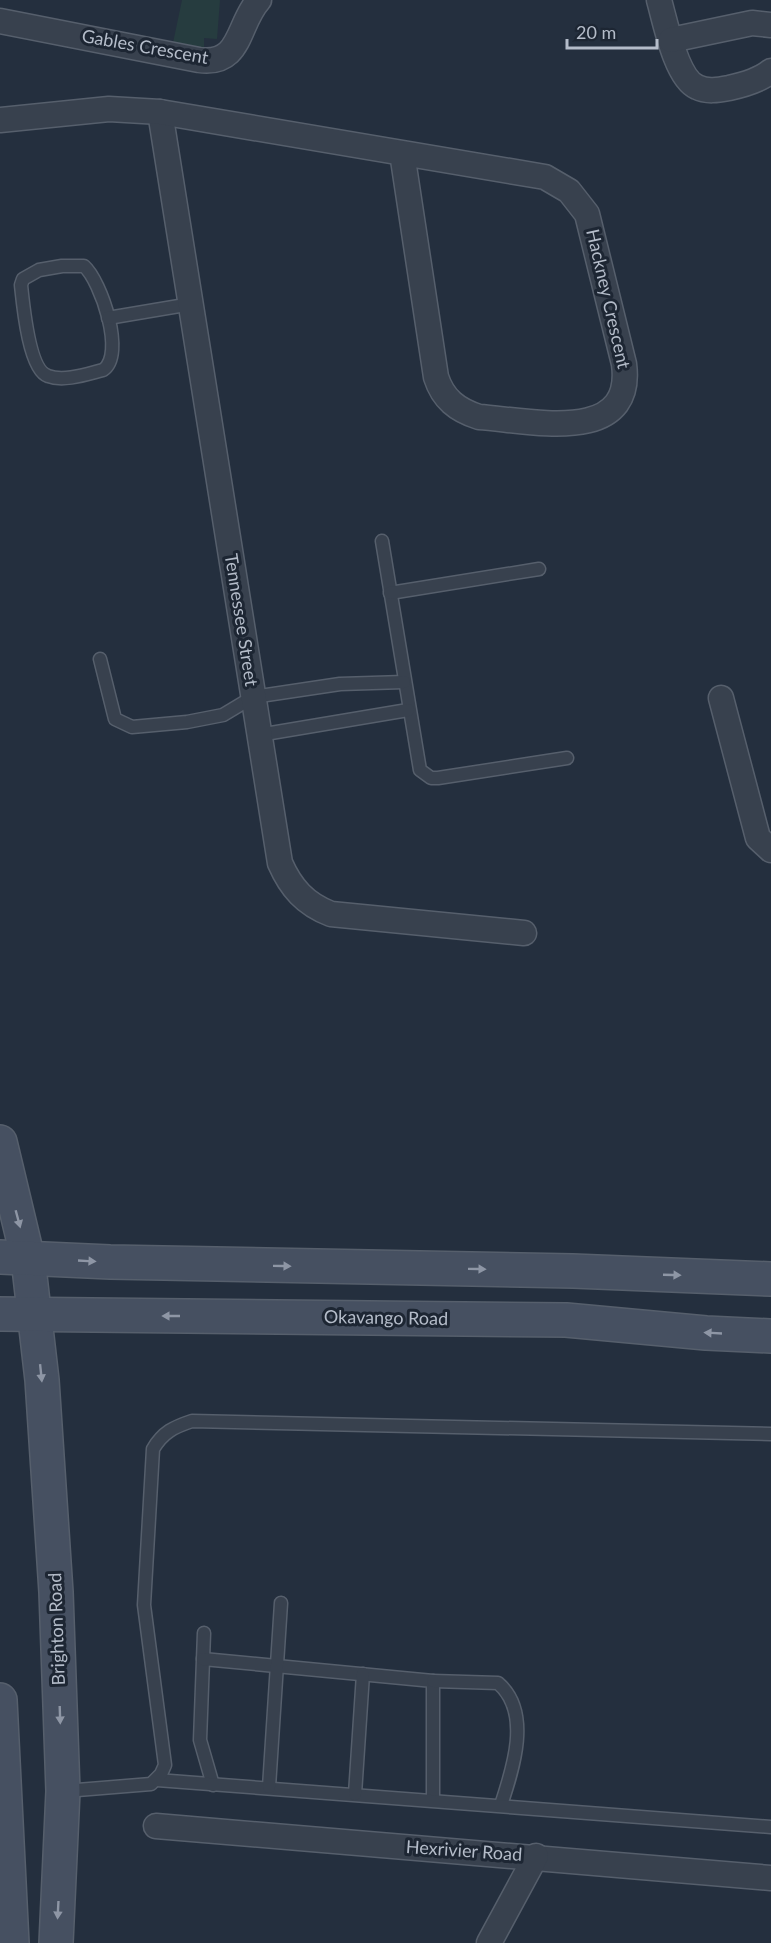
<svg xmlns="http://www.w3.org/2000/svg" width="771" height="1943" font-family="Lato,sans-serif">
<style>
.green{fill:#263c3f}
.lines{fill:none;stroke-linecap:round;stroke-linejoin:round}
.lane-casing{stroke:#565f6c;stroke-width:15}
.street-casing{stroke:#565f6c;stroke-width:27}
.secondary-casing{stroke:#565f6c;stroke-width:36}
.lane{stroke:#38414e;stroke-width:12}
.street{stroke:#38414e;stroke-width:24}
.secondary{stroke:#465061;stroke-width:33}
.oneway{fill:#8e96a5}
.labels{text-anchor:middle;stroke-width:6;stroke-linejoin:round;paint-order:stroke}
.street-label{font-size:18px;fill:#b4bcc9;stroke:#1d2633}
</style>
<rect width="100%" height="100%" fill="#242f3e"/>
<path class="green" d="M182 0H220L217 39 204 38V49L173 43Z"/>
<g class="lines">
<defs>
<g id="lane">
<path d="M62 266H84C101 281 126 355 103 370 87 374 64 382 48 376 29 370 23 304 21 285L23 279 39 270Z"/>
<path d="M108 318 191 304"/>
<path d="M382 541 420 770 431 778H438L567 758"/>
<path d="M390 593 539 569"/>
<path d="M100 659 115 719 132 727 187 722 223 715 253 697 340 684 404 682"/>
<path d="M259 735 408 710"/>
<path d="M204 1633 200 1740 213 1785"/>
<path d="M203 1659 433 1681V1800"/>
<path d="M433 1681 498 1683C532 1712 513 1769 501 1805"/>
<path d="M157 1780 771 1827"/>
<path d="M269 1787 281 1603"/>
<path d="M65 1791 151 1784 161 1774 165 1765 144 1605 153 1449C163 1432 174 1427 192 1421L771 1434"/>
<path d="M355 1794 363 1674"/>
</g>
<g id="street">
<path d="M659 0C665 21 676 78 697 87 707 92 718 90 729 88 743 85 760 80 771 71"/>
<path d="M0 21 199 60C242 66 237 24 259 0"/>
<path d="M671 40 752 23 771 25"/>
<path d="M160 112 280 863C291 888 305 904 331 914L524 933"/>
<path d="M0 120 109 109 160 112 545 177 569 191 587 214 624 364C635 447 528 420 479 417 457 410 443 399 436 377L402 153"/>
<path d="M721 698 758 838 771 850"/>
<path d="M156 1826 771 1878"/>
<path d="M489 1943 536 1856"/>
</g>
<g id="secondary">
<path d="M0 1142 28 1259 42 1380 56 1592 63 1791 56 1943"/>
<path d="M0 1257 110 1262 573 1271 771 1279"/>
<path d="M0 1314 566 1320 706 1333 771 1336"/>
<path d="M0 1700 12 1943"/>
</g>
</defs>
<use href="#lane" class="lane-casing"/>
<use href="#street" class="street-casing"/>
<use href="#secondary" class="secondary-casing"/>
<use href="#lane" class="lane"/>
<use href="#street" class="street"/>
<use href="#secondary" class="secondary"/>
</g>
<defs><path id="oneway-solid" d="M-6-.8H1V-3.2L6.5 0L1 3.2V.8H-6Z" transform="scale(1.5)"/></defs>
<g class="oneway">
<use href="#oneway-solid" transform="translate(18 1219) rotate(75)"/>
<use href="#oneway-solid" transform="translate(87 1261) rotate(3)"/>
<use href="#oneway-solid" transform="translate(282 1266) rotate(1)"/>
<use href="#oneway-solid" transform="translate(477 1269) rotate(1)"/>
<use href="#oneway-solid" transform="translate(672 1275) rotate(2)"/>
<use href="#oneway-solid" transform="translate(171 1316) rotate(-180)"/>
<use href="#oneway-solid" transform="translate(713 1333) rotate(-177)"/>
<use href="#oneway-solid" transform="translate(41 1373) rotate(84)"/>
<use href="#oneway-solid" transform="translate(60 1715) rotate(88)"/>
<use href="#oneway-solid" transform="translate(58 1910) rotate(93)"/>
</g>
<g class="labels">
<g class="street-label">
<text transform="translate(145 47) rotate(10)" y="6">Gables Crescent</text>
<text transform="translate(608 299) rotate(77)" y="6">Hackney Crescent</text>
<text transform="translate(241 620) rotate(81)" y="6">Tennessee Street</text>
<text transform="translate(386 1318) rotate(1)" y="6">Okavango Road</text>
<text transform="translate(57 1629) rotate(-92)" y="6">Brighton Road</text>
<text transform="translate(464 1851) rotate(4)" y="6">Hexrivier Road</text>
</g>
</g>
<path d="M567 39v9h90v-9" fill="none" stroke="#b4bcc9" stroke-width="3"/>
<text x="576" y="39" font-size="18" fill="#b4bcc9" stroke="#1d2633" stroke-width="4.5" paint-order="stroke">20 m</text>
</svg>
